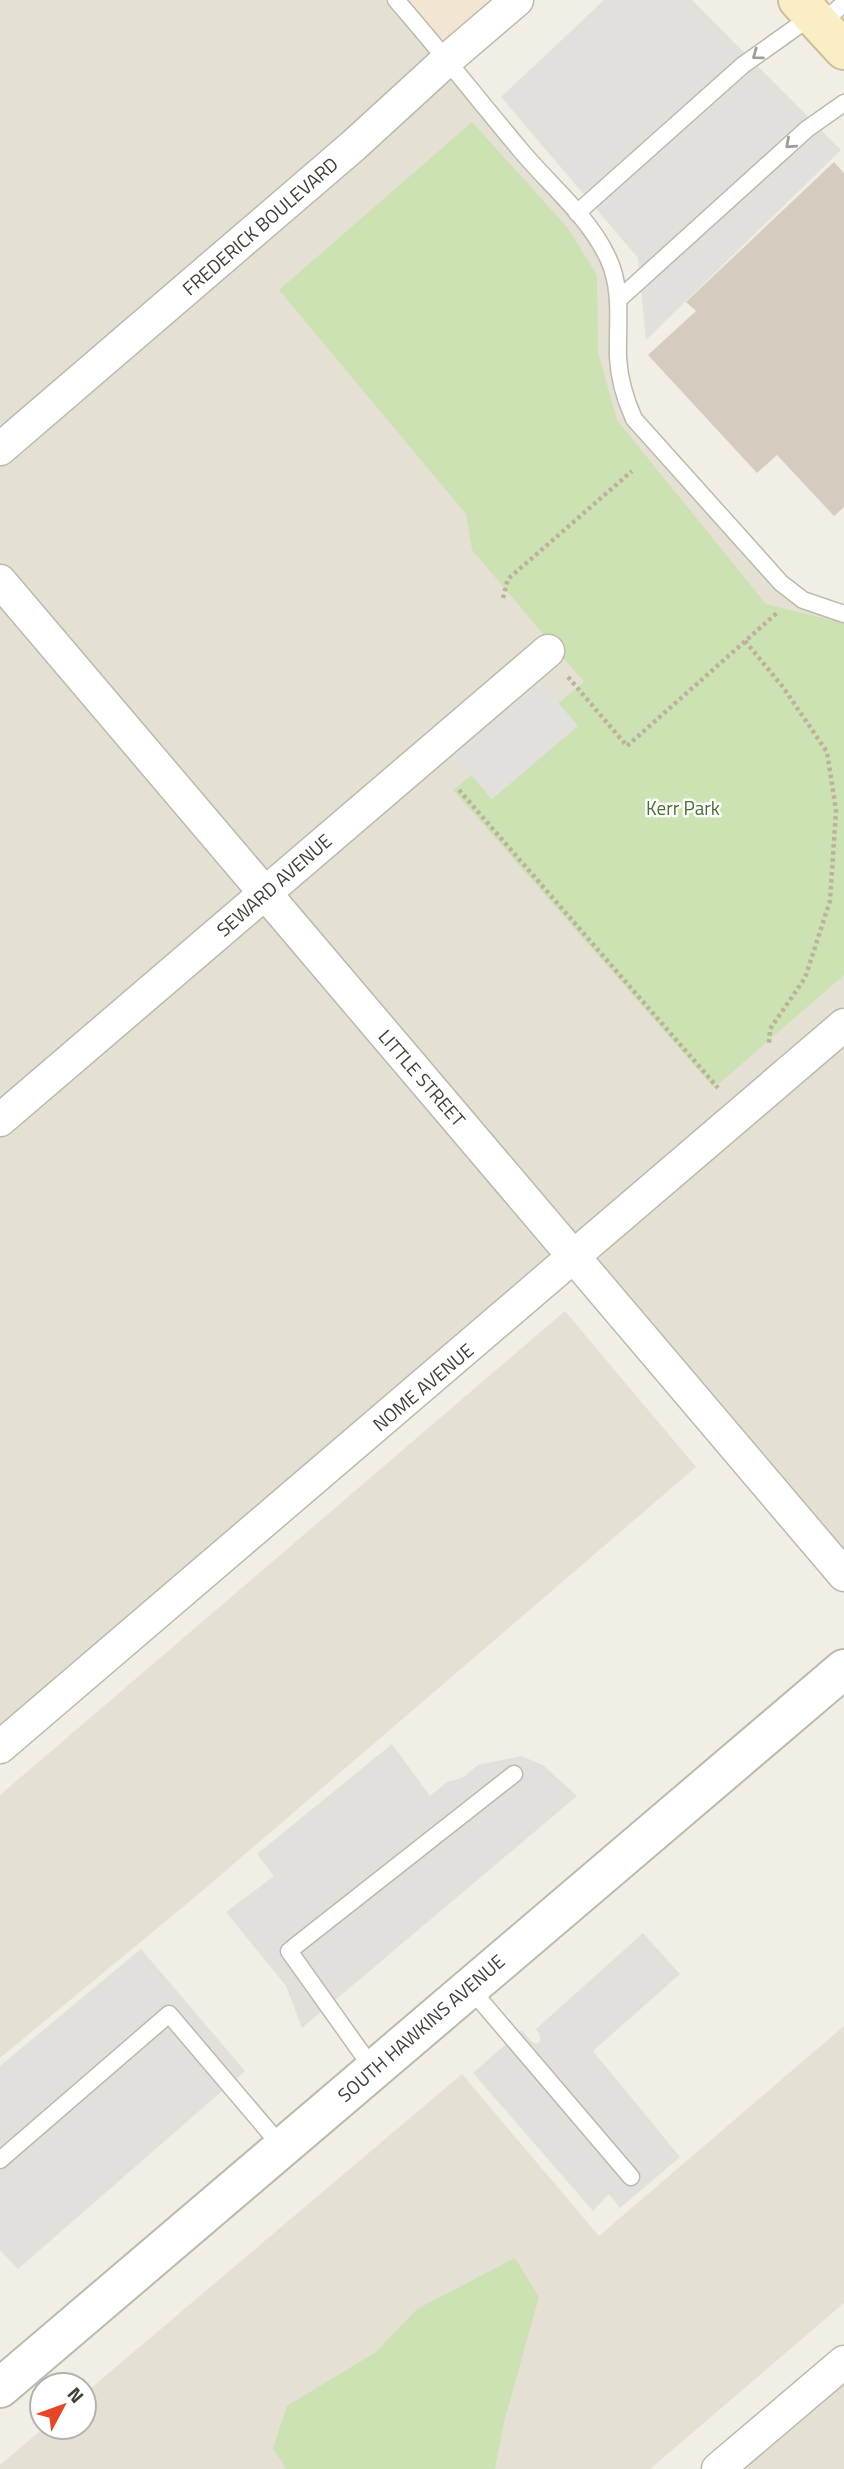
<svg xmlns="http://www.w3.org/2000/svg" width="844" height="2469" font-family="'Titillium Web',sans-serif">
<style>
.residential{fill:#e5e0d4}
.commercial{fill:#f2e5d2}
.green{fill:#cce2b2}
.parking{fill:#e2e0dd}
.building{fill:#d5ccbf}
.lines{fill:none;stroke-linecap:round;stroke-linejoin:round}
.service-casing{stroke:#bfb8ac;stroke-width:19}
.minor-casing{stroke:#bfb8ac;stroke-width:35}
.tertiary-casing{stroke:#bfb8ac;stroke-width:42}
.secondary-casing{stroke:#cdc098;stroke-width:42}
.path{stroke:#bcb19c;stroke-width:4.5;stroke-dasharray:3.5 3.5;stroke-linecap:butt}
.service{stroke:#fff;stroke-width:16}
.minor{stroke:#fff;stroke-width:32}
.tertiary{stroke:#fff;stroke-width:38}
.secondary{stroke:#faeec7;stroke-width:38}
.oneway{stroke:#a19e9a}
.labels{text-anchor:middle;stroke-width:5;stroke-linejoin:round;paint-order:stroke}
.street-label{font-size:19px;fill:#433e36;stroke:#fff}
.park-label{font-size:19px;fill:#47702e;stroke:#fff}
</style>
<rect width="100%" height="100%" fill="#f1eee6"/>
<g class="residential">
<path d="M0 0H394L608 259 634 419 781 583 844 614V1574L574 1257 0 1747Z"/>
<path d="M565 1311 696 1467 201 1892 0 2058V1795Z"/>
<path d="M844 2026V2303L650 2469H0V2465L45 2427H84V2394L462 2074 599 2236Z"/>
<path d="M844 2362V2469H718Z"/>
</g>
<path class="commercial" d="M394 0H517L448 59Z"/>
<g class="green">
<path d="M472 122 567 227 597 275 598 352 617 420 766 604 844 623V975L714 1088 453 790 584 682 472 550 466 514 279 290Z"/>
<path d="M515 2258 539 2297 504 2422 495 2469H286L273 2448 287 2406 376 2352 417 2309Z"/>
</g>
<g class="parking">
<path d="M604 0H692L841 150 646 340 638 258 501 97Z"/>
<path d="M525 664 578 726 492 799 439 738Z"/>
<path d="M392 1744 430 1796 447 1782 462 1778 478 1765 521 1756 543 1765 577 1796 302 2028 286 1986 226 1912 274 1876 257 1854Z"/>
<path d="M643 1933 680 1974 593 2051 680 2157 620 2208 609 2194 593 2211 473 2073 522 2030 531 2041 537 2044 540 2041V2035L536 2029Z"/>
<path d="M141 1949 245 2071 18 2269 0 2250V2066Z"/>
</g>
<path class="building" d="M834 162 844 173V507L834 516 777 455 757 473 648 355 696 311 686 302Z"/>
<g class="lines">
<defs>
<g id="service">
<path d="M396 0C438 48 477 98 518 147 547 183 588 215 608 258 623 290 617 323 618 357 619 379 625 399 634 419L781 583 803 600 844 614"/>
<path d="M820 25 844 3"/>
<path d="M577 213 743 65 812 16"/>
<path d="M618 300 807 129 844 103"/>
<path d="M469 1987 631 2177"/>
<path d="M373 2069 289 1951 514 1774"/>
<path d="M0 2160 169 2014 282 2147"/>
</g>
<g id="minor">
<path d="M0 449 353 146 448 59 517 0"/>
<path d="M0 581 844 1575"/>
<path d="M0 1120 548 651"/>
<path d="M0 1747 844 1025"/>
<path d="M718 2469 844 2362"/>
</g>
<path id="tertiary" d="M0 2388 844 1669"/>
<path id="secondary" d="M798 0 844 50"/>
</defs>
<use href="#service" class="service-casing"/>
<use href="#minor" class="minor-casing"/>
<use href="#tertiary" class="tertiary-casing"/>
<use href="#secondary" class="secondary-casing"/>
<g class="path">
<path d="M503 598 508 579 632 471"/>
<path d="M745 641 783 687 827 752 836 810 830 901 805 978 770 1029 769 1044"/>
<path d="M568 677 627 746 778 612"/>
<path d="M459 790 718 1088"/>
</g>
<use href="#service" class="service"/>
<use href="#minor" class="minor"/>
<use href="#tertiary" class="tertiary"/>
<use href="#secondary" class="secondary"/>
</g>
<defs><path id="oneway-chevron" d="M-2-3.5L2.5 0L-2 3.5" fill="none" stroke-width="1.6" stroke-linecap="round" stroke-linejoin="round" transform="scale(1.75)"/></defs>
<g class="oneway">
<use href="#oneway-chevron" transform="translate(757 55) rotate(144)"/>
<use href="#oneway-chevron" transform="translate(790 144) rotate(138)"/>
</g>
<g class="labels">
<g class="street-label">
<text transform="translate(260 226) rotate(-41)" y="7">FREDERICK BOULEVARD</text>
<text transform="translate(274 885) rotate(-41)" y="7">SEWARD AVENUE</text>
<text transform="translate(422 1078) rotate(49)" y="7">LITTLE STREET</text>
<text transform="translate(423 1387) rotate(-40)" y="7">NOME AVENUE</text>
<text transform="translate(421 2028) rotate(-41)" y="7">SOUTH HAWKINS AVENUE</text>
</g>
<g class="park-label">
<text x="683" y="815">Kerr Park</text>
</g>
</g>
<g transform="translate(63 2406) rotate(49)"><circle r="33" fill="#ffffff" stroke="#b4b2af" stroke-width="2"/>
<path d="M0-5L12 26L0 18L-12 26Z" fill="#e74526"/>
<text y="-10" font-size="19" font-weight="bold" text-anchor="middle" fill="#433e36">N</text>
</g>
</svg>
